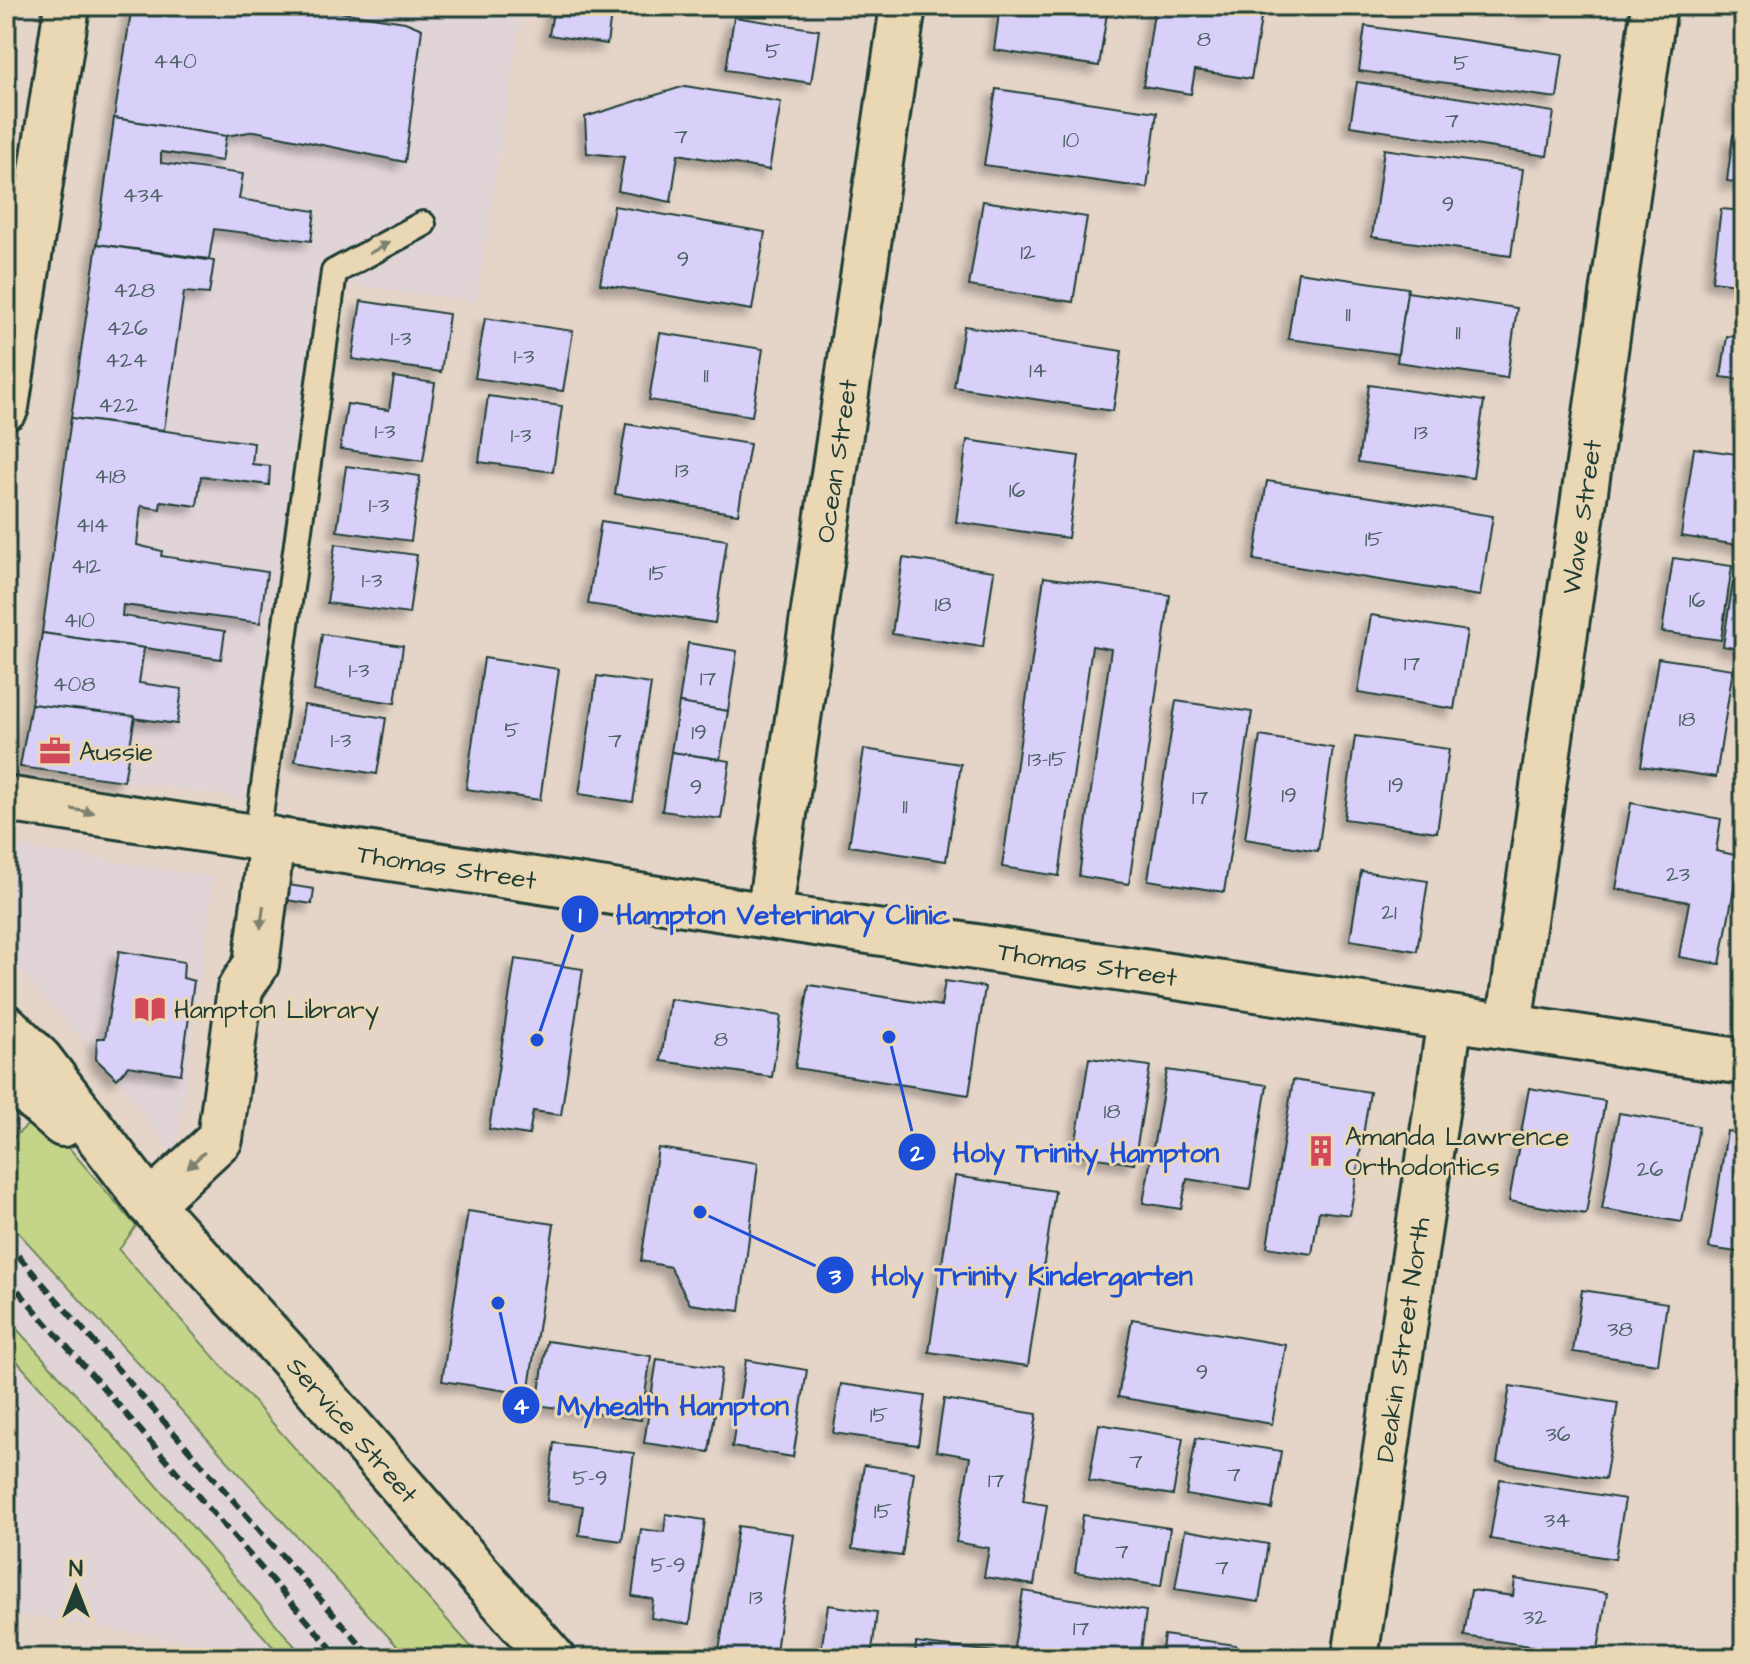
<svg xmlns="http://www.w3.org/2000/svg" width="1750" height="1664" font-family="'Architects Daughter',sans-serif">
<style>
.built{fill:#e1d4d7}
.green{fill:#c4d58a;stroke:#72895f;stroke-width:2}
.building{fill:#d8d0f9;stroke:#1f3d34;stroke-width:2;filter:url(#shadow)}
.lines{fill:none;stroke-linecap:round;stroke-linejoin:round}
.lane-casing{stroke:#1f3d34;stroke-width:30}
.street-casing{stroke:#1f3d34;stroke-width:50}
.secondary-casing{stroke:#1f3d34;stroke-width:50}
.lane{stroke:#ead7b4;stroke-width:24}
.street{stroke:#ead7b4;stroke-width:44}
.secondary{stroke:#ead7b4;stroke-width:44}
.rail{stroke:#1f3d34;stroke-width:6;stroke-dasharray:12 6;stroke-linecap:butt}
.oneway{fill:#7a826e}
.labels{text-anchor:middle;stroke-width:6;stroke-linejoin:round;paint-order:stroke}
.number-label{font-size:22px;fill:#4d6265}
.street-label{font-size:26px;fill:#1f3d34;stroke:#ead7b4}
.poi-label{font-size:26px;fill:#1f3d34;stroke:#ead7b4;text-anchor:start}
.leader{fill:none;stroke:#1d4ed8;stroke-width:3}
.callout-dot{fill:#1d4ed8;stroke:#ead7b4;stroke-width:3}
.mark-label{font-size:24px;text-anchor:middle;font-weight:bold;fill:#fff}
.callout-label{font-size:28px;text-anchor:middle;font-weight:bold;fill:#1d4ed8;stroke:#ead7b4;stroke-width:6;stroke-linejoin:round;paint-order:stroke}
</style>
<defs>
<filter id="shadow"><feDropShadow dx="-7" dy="7" stdDeviation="4" flood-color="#0004"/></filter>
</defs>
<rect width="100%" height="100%" fill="#e5d5c9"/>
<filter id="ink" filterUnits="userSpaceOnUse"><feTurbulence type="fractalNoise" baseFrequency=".0125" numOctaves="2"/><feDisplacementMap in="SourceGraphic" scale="16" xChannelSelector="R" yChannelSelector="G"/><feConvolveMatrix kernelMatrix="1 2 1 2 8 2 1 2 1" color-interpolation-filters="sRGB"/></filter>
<g filter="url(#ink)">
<g class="built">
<path d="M132 6H523L476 302 344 284 269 802 24 767 71 418Z"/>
<path d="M18 846 214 877 176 1158 117 1079 6 955V854Z"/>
<path d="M6 1219 379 1624 408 1658H305L136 1461 6 1317Z"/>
<path d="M6 1349 283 1658 6 1612Z"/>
</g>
<g class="green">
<path d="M40 1114 136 1226 119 1250 481 1658H408L6 1219V1144Z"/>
<path d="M6 1317 136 1461 305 1658H283L6 1349Z"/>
</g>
<g class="building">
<path d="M132 6H299L405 22 422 29 405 162 255 131 226 136 114 118Z"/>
<path d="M554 6H612L607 44 549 35Z"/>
<path d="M1000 6H1108L1099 66 994 50Z"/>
<path d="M1155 6H1263L1251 79 1195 70 1191 94 1143 86Z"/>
<path d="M1510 6H1550L1549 12Z"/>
<path d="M734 17 819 30 811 83 726 70Z"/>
<path d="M1365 26 1563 54 1557 98 1359 71Z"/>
<path d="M1740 77 1744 78V120L1734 119Z"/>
<path d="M1357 82 1554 112 1547 156 1350 126Z"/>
<path d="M685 86 781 102 769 170 678 154 671 202 618 191 624 157 587 153 585 117Z"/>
<path d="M996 89 1157 112 1147 188 984 165Z"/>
<path d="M114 118 226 136 222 161 161 152V163L243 174 239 199 315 211 311 241 214 229 209 259 97 244Z"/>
<path d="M1733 135 1744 137V183L1727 181Z"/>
<path d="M1384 149 1523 169 1511 256 1372 237Z"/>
<path d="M983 201 1087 217 1073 302 969 286Z"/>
<path d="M614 206 765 232 752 310 600 284Z"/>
<path d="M1721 209 1744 211V285L1712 281Z"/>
<path d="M97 244 214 261 209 294 184 292 164 430 71 418Z"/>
<path d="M1298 272 1408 288 1398 354 1288 339Z"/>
<path d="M1407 292 1517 308 1507 378 1397 362Z"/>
<path d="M361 301 449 314 441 372 352 359Z"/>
<path d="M485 318 573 331 563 391 475 378Z"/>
<path d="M964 326 1122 351 1113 411 954 387Z"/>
<path d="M660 333 763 349 752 416 649 400Z"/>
<path d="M1727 336 1744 338V380L1721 377Z"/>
<path d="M394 377 435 383 423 461 340 449 347 404 389 410Z"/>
<path d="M1369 385 1484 401 1473 478 1358 462Z"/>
<path d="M488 396 562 406 553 472 479 462Z"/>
<path d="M71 418 254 443 252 464 270 466 269 485 201 476 197 506 161 501 160 509 141 506 137 545 162 551 161 556 267 572 260 623 123 605 122 616 225 631 221 659 42 633Z"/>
<path d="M626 424 750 444 738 514 615 494Z"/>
<path d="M967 440 1079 456 1068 538 956 522Z"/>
<path d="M1694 448 1744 455V546L1681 536Z"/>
<path d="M346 466 420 476 411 541 337 531Z"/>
<path d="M1267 481 1493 516 1480 596 1254 560Z"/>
<path d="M601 521 727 540 715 623 588 604Z"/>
<path d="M335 544 417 555 409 614 327 603Z"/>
<path d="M903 558 994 571 983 647 892 634Z"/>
<path d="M1673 558 1732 566 1721 640 1662 632Z"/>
<path d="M1044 577 1170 595 1129 884 1079 876 1111 649 1092 646 1059 876 1002 867Z"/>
<path d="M1733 582 1744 584V650L1723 646Z"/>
<path d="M1371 615 1467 631 1454 709 1358 693Z"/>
<path d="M42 633 144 648 139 683 182 689 177 724 31 704Z"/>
<path d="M322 634 403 646 395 703 314 691Z"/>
<path d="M688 643 737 651 728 711 679 703Z"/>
<path d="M484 658 559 669 540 800 466 789Z"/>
<path d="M1658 658 1733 669 1716 777 1641 766Z"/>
<path d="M597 676 651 684 633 802 579 794Z"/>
<path d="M1176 701 1252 712 1224 892 1148 880Z"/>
<path d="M679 703 728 711 720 759 671 752Z"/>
<path d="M31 704 135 716 124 781 20 767Z"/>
<path d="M304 705 386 718 377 774 295 761Z"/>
<path d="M1260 736 1333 748 1318 851 1245 839Z"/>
<path d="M1355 736 1449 749 1437 832 1344 819Z"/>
<path d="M864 749 961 764 946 861 849 846Z"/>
<path d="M671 752 730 761 721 819 662 811Z"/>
<path d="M1631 803 1721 819 1716 851 1740 856 1720 964 1679 957 1689 902 1616 889Z"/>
<path d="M1361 871 1428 881 1417 951 1350 940Z"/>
<path d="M282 884 314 889 312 904 280 899Z"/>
<path d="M119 951 184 962 183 978 194 981 181 1074 128 1066 117 1079 96 1059 97 1038H105Z"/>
<path d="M515 959 583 969 561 1115 533 1111 529 1135 489 1129Z"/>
<path d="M945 981 985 987 969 1095 795 1068 809 985 941 1006Z"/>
<path d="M670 999 781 1016 772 1077 661 1061Z"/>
<path d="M1089 1058 1150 1066 1134 1164 1074 1154Z"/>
<path d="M1167 1070 1267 1085 1250 1189 1187 1179 1181 1209 1143 1203Z"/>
<path d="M1293 1080 1370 1092 1350 1215 1319 1211 1312 1254 1267 1247Z"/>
<path d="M1529 1088 1605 1101 1586 1214 1509 1201Z"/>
<path d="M1619 1113 1699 1126 1682 1222 1602 1209Z"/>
<path d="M1727 1131 1744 1134V1253L1709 1248Z"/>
<path d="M658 1148 758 1163 740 1311 690 1304 670 1267 641 1261Z"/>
<path d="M955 1176 1055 1191 1028 1366 929 1352Z"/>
<path d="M468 1211 554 1224 528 1394 442 1381Z"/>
<path d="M1582 1290 1667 1303 1658 1364 1573 1352Z"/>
<path d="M1132 1319 1286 1345 1272 1424 1118 1397Z"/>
<path d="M547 1341 651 1356 641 1420 537 1405Z"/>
<path d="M657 1359 722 1368 709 1452 644 1443Z"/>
<path d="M746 1360 807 1370 793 1457 732 1447Z"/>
<path d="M841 1384 925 1396 918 1445 833 1433Z"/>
<path d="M1510 1386 1618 1403 1605 1479 1497 1462Z"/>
<path d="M944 1399 1037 1414 1023 1501 1047 1505 1034 1585 984 1577 989 1548 956 1542 970 1457 936 1451Z"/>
<path d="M1099 1424 1183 1438 1173 1495 1089 1481Z"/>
<path d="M1196 1438 1281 1451 1272 1509 1186 1495Z"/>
<path d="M554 1443 634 1453 622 1541 579 1535 583 1506 547 1501Z"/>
<path d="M864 1465 914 1472 902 1556 852 1549Z"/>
<path d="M1500 1479 1625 1499 1615 1559 1490 1539Z"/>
<path d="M666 1514 705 1520 690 1624 651 1618 653 1599 632 1596 641 1529 664 1532Z"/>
<path d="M1083 1515 1170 1528 1161 1586 1075 1572Z"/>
<path d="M738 1526 793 1534 775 1658H718Z"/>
<path d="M1185 1530 1268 1544 1259 1602 1175 1589Z"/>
<path d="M1515 1579 1607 1593 1597 1656 1464 1636 1471 1590 1513 1596Z"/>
<path d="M1023 1591 1146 1611 1140 1658H915L916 1643 1013 1654Z"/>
<path d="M828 1605 877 1612 871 1658H820Z"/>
<path d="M1164 1635 1236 1645 1234 1658H1161Z"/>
</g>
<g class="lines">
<defs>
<path id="lane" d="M257 837 334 272 423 224"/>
<g id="street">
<path id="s1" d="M6 799 769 916 1744 1062"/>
<path id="s2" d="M769 916 903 6"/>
<path id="s3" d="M1509 1026 1654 6"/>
<path id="s4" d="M6 1027 40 1060 150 1204 285 1352 552 1658"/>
<path d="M6 1074 63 1124"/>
<path d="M150 1204 220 1139 240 989 256 965 272 839"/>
<path id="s5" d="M1355 1658 1450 1019"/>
</g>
<path id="secondary" d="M6 407 67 6"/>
</defs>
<use href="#lane" class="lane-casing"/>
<use href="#street" class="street-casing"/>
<use href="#secondary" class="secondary-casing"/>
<use href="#lane" class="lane"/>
<use href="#street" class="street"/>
<use href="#secondary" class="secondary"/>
<g class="rail">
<path d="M6 1242 372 1658"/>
<path d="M6 1277 340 1658"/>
</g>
</g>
<defs><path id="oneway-solid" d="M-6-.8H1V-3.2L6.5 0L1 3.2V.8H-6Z" transform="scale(2)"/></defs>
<g class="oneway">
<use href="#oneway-solid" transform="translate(379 248) rotate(-29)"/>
<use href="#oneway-solid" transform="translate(83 811) rotate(9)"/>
<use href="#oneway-solid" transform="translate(262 917) rotate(97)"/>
<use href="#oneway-solid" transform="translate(196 1160) rotate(137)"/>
</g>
</g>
<defs>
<symbol id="office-bare" viewBox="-9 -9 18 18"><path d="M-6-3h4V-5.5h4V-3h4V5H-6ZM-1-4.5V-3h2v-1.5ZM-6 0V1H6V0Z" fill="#d1495b" stroke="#ead7b4" stroke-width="2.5" paint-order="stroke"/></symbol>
<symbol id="library-bare" viewBox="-9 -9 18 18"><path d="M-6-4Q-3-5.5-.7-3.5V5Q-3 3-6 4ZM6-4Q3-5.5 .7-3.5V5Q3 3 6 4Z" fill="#d1495b" stroke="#ead7b4" stroke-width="2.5" paint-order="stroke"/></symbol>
<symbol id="building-bare" viewBox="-9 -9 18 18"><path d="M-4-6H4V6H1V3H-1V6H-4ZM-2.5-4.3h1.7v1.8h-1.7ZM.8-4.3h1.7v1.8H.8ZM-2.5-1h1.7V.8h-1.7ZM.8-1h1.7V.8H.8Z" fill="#d1495b" stroke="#ead7b4" stroke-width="2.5" paint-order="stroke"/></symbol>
</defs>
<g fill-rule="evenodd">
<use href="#office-bare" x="33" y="729" width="44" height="44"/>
<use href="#library-bare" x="128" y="987" width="44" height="44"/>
<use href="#building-bare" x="1299" y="1129" width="44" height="44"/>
</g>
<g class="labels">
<g class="number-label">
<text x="1204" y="46">8</text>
<text x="773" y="58">5</text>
<text x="175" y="68">440</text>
<text x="1461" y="70">5</text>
<text x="1452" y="127">7</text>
<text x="681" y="143">7</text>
<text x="1071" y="147">10</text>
<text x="143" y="202">434</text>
<text x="1448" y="211">9</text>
<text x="1028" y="259">12</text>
<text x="683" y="266">9</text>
<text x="134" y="297">428</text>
<text x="1348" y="321">11</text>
<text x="127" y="335">426</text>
<text x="1458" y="339">11</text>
<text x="401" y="345">1-3</text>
<text x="524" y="363">1-3</text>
<text x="126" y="367">424</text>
<text x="1038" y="377">14</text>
<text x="706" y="382">11</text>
<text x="118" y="412">422</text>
<text x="385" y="438">1-3</text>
<text x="1421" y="439">13</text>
<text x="521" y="442">1-3</text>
<text x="682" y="477">13</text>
<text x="110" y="483">418</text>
<text x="1017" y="497">16</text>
<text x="379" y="512">1-3</text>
<text x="92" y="532">414</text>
<text x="1374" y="546">15</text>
<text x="86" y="573">412</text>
<text x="658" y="580">15</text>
<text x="372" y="587">1-3</text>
<text x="1697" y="607">16</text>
<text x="943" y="611">18</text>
<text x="79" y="627">410</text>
<text x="1412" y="670">17</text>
<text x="359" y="677">1-3</text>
<text x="708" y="685">17</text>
<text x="74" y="691">408</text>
<text x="1687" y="726">18</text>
<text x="512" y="737">5</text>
<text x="699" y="739">19</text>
<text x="341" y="747">1-3</text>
<text x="615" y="747">7</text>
<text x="1047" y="766">13-15</text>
<text x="1396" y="792">19</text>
<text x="696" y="794">9</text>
<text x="1289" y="802">19</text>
<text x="1200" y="804">17</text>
<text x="905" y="813">11</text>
<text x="1678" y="881">23</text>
<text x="1389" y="919">21</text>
<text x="721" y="1046">8</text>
<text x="1112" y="1118">18</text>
<text x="1650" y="1176">26</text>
<text x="1620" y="1336">38</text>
<text x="1202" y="1379">9</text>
<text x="879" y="1422">15</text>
<text x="1558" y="1441">36</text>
<text x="1136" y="1468">7</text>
<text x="1234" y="1481">7</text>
<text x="590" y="1485">5-9</text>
<text x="996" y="1487">17</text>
<text x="883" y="1518">15</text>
<text x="1557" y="1527">34</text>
<text x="1122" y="1558">7</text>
<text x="668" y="1572">5-9</text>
<text x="1222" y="1574">7</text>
<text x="756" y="1604">13</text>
<text x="1535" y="1624">32</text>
<text x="1081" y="1635">17</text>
</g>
<g class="street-label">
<text dy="9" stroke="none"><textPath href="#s2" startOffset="460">Ocean Street</textPath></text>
<text dy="9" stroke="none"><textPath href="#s3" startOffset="514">Wave Street</textPath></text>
<text dy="9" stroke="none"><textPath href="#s1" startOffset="446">Thomas Street</textPath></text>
<text dy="9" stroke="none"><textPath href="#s1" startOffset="1094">Thomas Street</textPath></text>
<text dy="9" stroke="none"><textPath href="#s5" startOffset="322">Deakin Street North</textPath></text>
<text dy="9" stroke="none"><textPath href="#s4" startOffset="532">Service Street</textPath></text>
</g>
<g class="poi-label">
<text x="79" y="760">Aussie</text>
<text x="174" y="1018">Hampton Library</text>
<text x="1345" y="1145">Amanda Lawrence<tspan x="1345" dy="30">Orthodontics</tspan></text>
</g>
</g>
<path class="leader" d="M537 1040L580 914M889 1037L917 1152M700 1212L835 1275M498 1303L521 1405"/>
<g class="callout-dot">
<circle cx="537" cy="1040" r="8"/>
<circle cx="889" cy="1037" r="8"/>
<circle cx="700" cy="1212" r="8"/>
<circle cx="498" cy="1303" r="8"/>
<circle cx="580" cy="914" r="20"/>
<circle cx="917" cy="1152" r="20"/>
<circle cx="835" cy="1275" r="20"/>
<circle cx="521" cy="1405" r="20"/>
</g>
<g class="mark-label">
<text x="580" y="923">1</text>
<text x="917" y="1161">2</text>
<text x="835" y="1284">3</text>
<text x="521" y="1414">4</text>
</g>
<g class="callout-label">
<text x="783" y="924">Hampton Veterinary Clinic</text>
<text x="1086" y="1162">Holy Trinity Hampton</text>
<text x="1032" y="1285">Holy Trinity Kindergarten</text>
<text x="673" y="1415">Myhealth Hampton</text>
</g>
<rect width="1750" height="1664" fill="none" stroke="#ead7b4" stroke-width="32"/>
<rect x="16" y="16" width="1718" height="1632" fill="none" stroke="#1f3d34" stroke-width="3" filter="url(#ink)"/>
<g transform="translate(76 1588)" stroke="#ead7b4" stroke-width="6" paint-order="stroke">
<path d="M0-6L14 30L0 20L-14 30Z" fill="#1f3d34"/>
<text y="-12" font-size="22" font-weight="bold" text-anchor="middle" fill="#1f3d34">N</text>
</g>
</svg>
